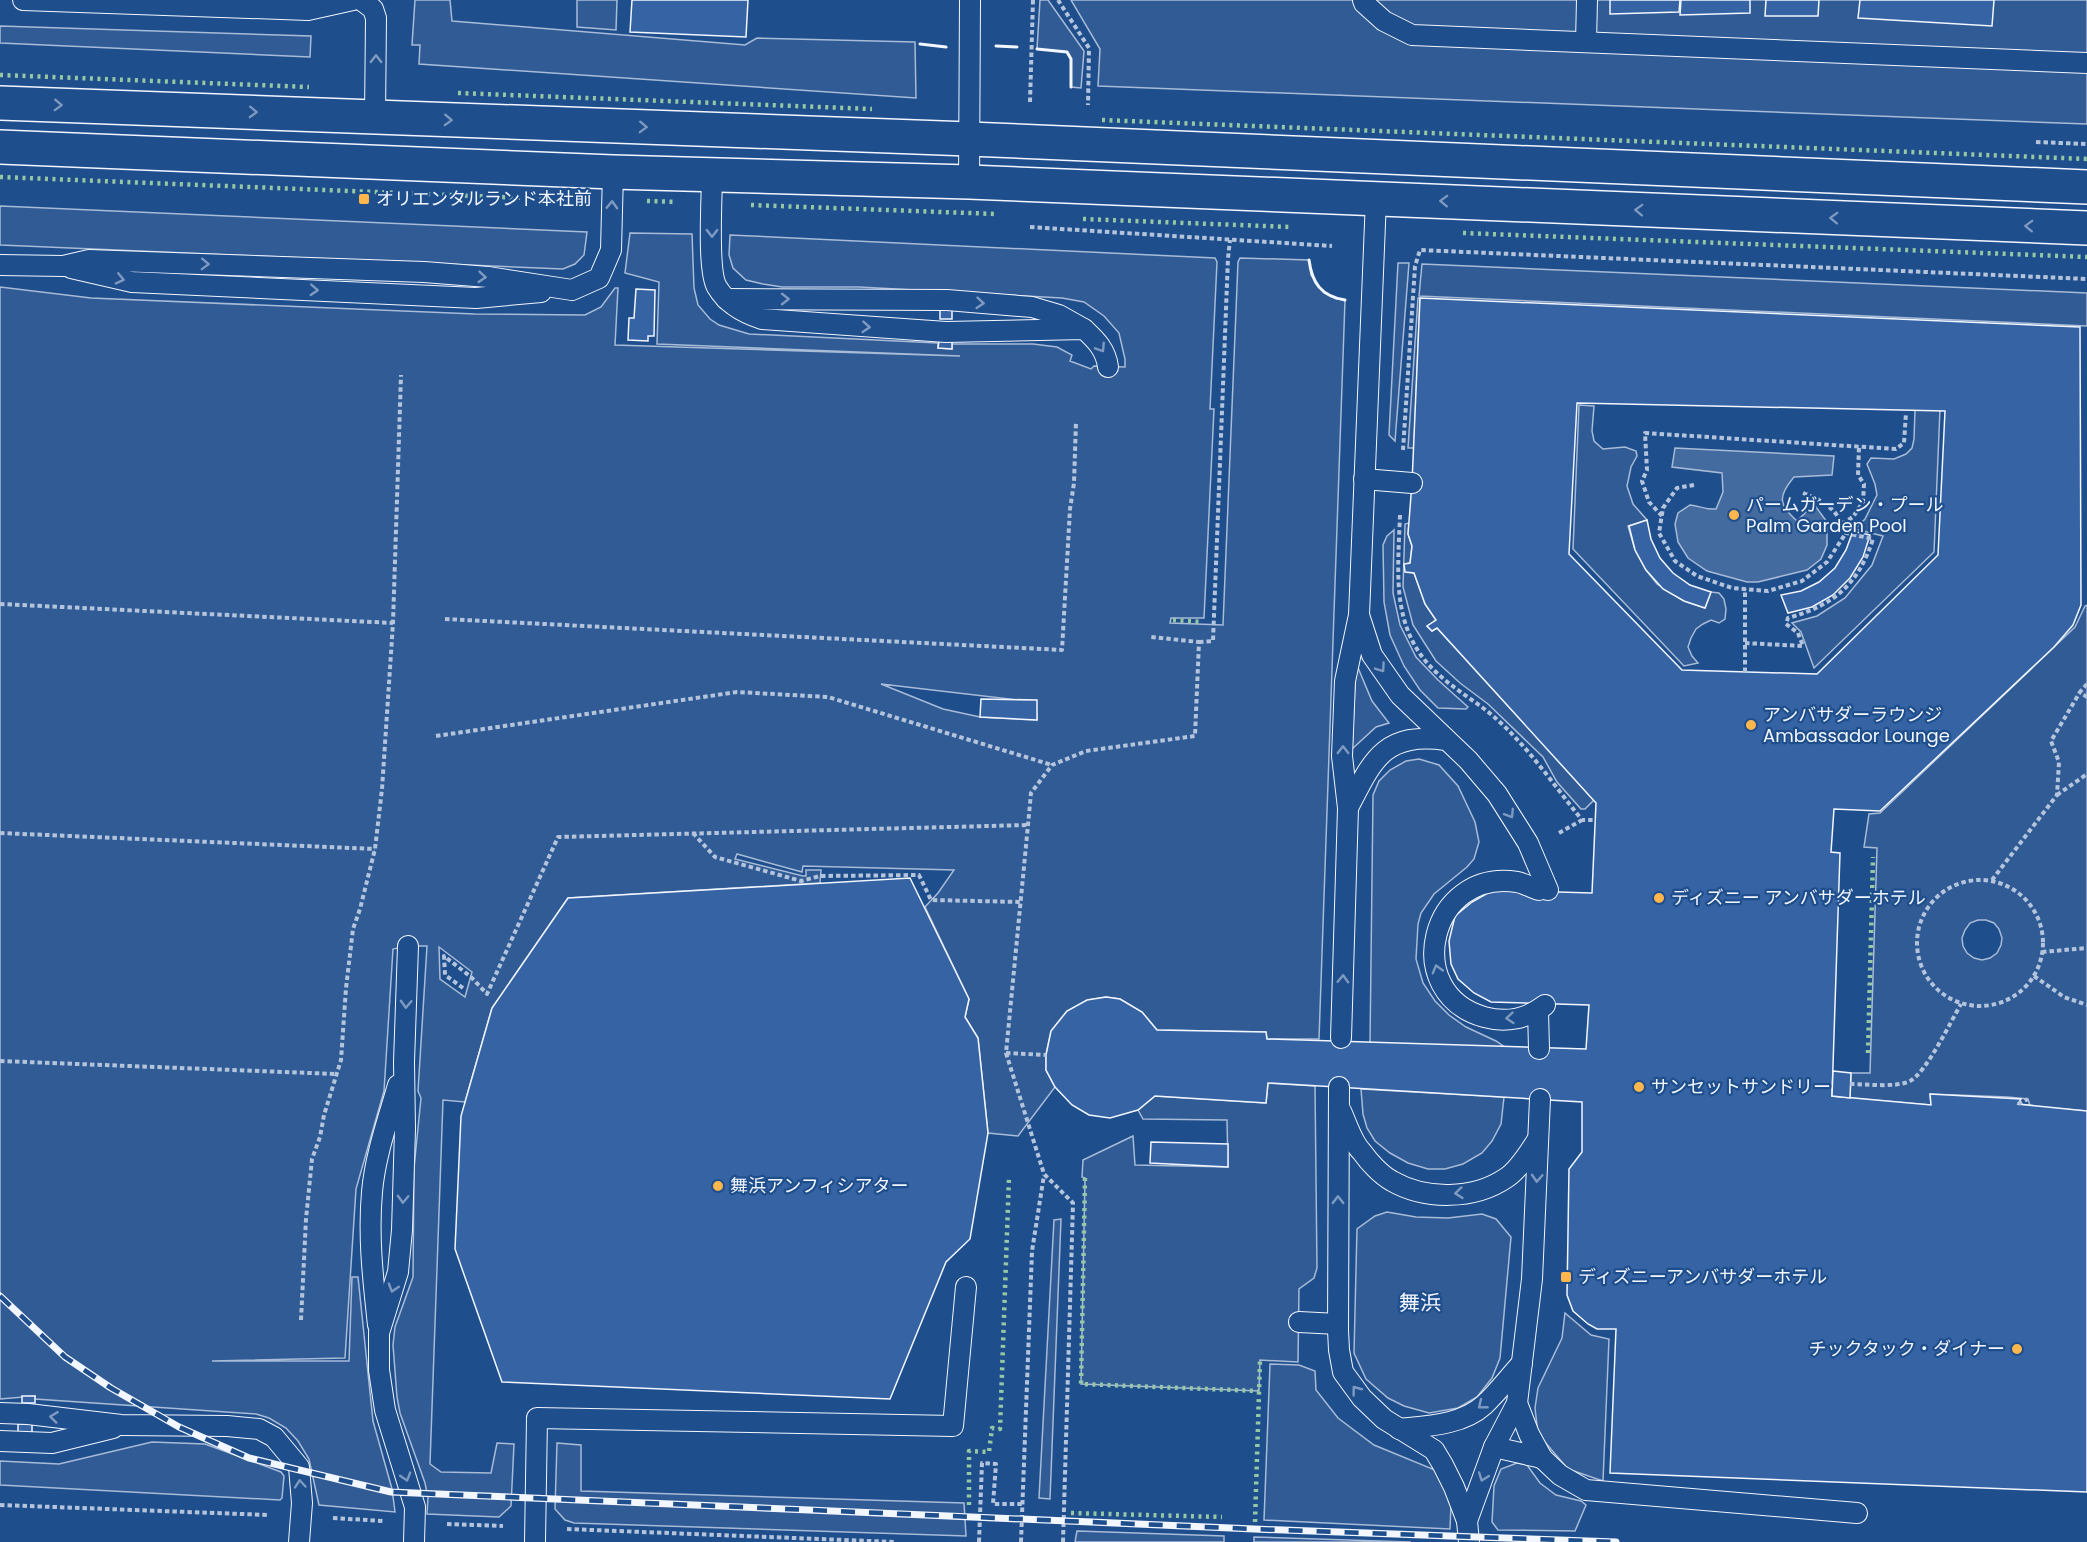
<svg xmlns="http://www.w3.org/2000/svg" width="2087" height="1542" font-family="Poppins,'Noto Sans JP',sans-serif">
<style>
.built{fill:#305b95;stroke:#a8bbd7;stroke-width:1.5;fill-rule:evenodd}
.water{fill:#446ba0;stroke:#a8bbd7;stroke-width:1.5}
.building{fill:#3563a3;stroke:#f2f6ff;stroke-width:1.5;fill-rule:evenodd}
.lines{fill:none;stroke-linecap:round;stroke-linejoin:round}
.service-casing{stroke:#f2f6ff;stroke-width:22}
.tertiary-casing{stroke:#f2f6ff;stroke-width:36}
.path{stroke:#b3c4dc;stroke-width:4;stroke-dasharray:4.5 3;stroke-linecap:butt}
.service{stroke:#1f4e8c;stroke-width:20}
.tertiary{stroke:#1f4e8c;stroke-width:33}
.rail-casing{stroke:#f2f6ff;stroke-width:7}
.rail{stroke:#1f4e8c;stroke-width:4.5;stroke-dasharray:14;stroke-linecap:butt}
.hedge{stroke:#97c8a6;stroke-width:4.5;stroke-dasharray:3 4.5;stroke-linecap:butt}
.wall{stroke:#f2f6ff;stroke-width:3}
.oneway{stroke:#7e9ac0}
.poi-dot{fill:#ffb74d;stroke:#1f4e8c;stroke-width:2}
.labels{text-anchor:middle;stroke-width:4.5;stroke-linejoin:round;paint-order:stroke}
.poi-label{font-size:18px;fill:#f2f6ff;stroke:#1f4e8c;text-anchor:start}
.quarter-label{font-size:21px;fill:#f2f6ff;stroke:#1f4e8c}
</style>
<rect width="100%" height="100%" fill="#1f4e8c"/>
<g class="built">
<path d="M415 0H450L452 21 745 45 757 38 915 42 916 98 419 64 420 45H412Z"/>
<path d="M577 0H617L616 30 577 27Z"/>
<path d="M1040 0H1048L1084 51 1081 88 1071 87V59L1067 52 1037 49Z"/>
<path d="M1071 0H2087V124L1098 86 1100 49Z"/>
<path d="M0 26 311 36 310 57 0 43Z"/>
<path d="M0 206 587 232 584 255 575 264 563 269 0 245Z"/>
<path d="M630 233 692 234 694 288 698 305 710 319 719 325 749 334 938 343V348L952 349V344H1033L1057 347 1072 355 1070 361 1091 369 1094 366 1125 367V359L1119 333 1104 316 1084 302 1062 298 859 287H782L763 284 746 280 733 268 729 255 730 235 1215 258 1217 262 1210 409H1214L1204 618H1171L1170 623 1223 625 1238 262 1240 258 1309 260 1311 275 1324 293 1336 299 1345 300 1319 1039H1267L1266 1032 1157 1030 1142 1012 1120 999 1106 997 1088 1000 1067 1011 1051 1031 1046 1054V1070L1055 1087 1018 1136 988 1133 978 1038 965 1017 969 999 925 907 938 893 954 870 803 866 802 872 737 854 735 859 803 876H806V870H821L820 883 568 898 492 1008 465 1102 443 1100 430 1464 441 1472 491 1473 497 1443 514 1444 511 1506 499 1517 427 1514 428 1498 425 1483 400 1413 397 1397 393 1345 395 1327 413 1277 414 1168 421 1098 418 1091 427 946H408L393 949 384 1091 356 1189 345 1358 212 1361H349L352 1277H358L373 1421 392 1489 395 1512 319 1505 309 1459 298 1441 286 1428 269 1418 256 1414 35 1399V1396L0 1399V287L91 298 475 314 585 315 601 307 615 288H618L615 345 960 356 657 344 659 282 625 273ZM881 684 1036 702 1037 720 980 717 943 709ZM439 947 472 972 465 997 440 979Z"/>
<path d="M1398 263H1409L1395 441 1389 435Z"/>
<path d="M1422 264 2087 293V326L1419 296Z"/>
<path d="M1418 298H1420L1414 448H1408Z"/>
<path d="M1579 405 1594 406 1592 431 1594 441 1603 449 1625 447 1636 451 1637 456 1631 467 1627 486 1633 504 1647 520 1628 526 1635 550 1646 570 1657 584 1684 601 1705 608 1711 592 1719 593 1724 599 1726 609 1725 619 1719 623 1711 620 1703 624 1696 629 1691 638 1688 647 1692 656 1698 663 1684 666 1573 549Z"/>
<path d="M1940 409 1934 552 1814 668 1801 632 1792 623 1817 616 1845 598 1872 565 1883 536 1855 529 1865 519 1877 495 1875 484 1867 464 1871 458 1894 459 1906 454 1912 448 1914 439 1915 410Z"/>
<path d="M1409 523 1408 534 1412 546 1410 563 1404 564 1405 571 1414 573 1425 604 1436 620 1427 626 1432 631 1437 628 1594 800 1585 809H1581L1557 782 1543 757 1488 704 1460 683 1436 661 1413 625 1403 587 1405 524Z"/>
<path d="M1394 530 1393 593 1400 625 1416 657 1438 680 1468 707 1466 709 1438 708 1420 690 1404 666 1390 635 1384 602 1383 545 1387 536Z"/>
<path d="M2087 605V1111L2030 1106 2028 1099 2008 1097 1930 1094 1931 1105 1850 1098 1851 1073H1870L1877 848 1864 847 1869 814 1880 813 2075 627 2085 606ZM1978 920H1986L1994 923 1999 929 2002 938 2001 945 1997 953 1990 958 1982 960 1974 958 1967 953 1963 946 1962 938 1965 930 1970 923Z"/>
<path d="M1356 663 1372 701 1389 723 1376 727 1352 749Z"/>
<path d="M1419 759 1439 765 1458 786 1475 822 1479 842 1474 859 1467 867 1434 894 1421 913 1418 924 1416 959 1423 983 1435 1001 1449 1015 1466 1027 1496 1041 1506 1048 1370 1044 1373 795 1379 781 1390 770 1406 761Z"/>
<path d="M1268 1083 1315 1086 1317 1268 1314 1278 1299 1289 1298 1362 1260 1360 1259 1391 1081 1384 1085 1178 1082 1177 1083 1160 1133 1136 1135 1165 1228 1167 1227 1120 1143 1119 1138 1110 1155 1096 1266 1103Z"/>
<path d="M1361 1089 1504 1097 1501 1124 1492 1141 1482 1153 1463 1164 1445 1169H1428L1408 1163 1390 1153 1375 1141 1367 1128 1363 1114Z"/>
<path d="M1387 1212 1416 1217 1448 1218 1482 1214 1496 1219 1511 1237 1500 1358 1492 1378 1477 1397 1458 1408 1429 1413 1404 1406 1388 1398 1366 1379 1354 1353 1357 1229 1375 1216Z"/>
<path d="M1061 1219 1050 1499 1039 1498 1054 1220Z"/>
<path d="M1565 1313 1591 1335 1609 1339 1603 1481 1568 1469 1538 1434 1535 1408 1538 1388 1562 1338Z"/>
<path d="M1270 1364 1299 1365 1315 1371 1316 1390 1338 1418 1374 1445 1435 1470 1446 1485 1451 1505 1450 1529 1264 1520Z"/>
<path d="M152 1442 205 1444 281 1472 284 1476 282 1498 280 1500 0 1485V1461L59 1464Z"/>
<path d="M557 1443 581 1445V1491L964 1503 966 1536 574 1523 565 1520 555 1509Z"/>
<path d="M1517 1463 1527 1465 1540 1483 1556 1495 1581 1501 1586 1505 1575 1531 1498 1530 1492 1522 1494 1486 1501 1469Z"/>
<path d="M1077 1531 1224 1536V1542H1075Z"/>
<path d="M1254 1537 1411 1542H1254Z"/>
</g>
<path class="water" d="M1675 448 1834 456 1832 475 1794 477C1778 496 1778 504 1797 521L1808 510 1816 507 1827 522V545L1821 559 1807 570 1758 582H1747L1707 571 1688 558 1678 542 1675 524 1678 513 1690 505C1700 506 1706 510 1716 509L1723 492 1722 473 1672 467Z"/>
<g class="building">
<path d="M632 0H748L746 37 630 32Z"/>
<path d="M1610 0H1680L1679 12 1610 14Z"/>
<path d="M1681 0H1750V13L1680 15Z"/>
<path d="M1766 0H1819L1818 16H1765Z"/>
<path d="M1860 0H1994L1992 26 1858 18Z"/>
<path d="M636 289 655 290 654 336H648V341L628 340 629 318H634Z"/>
<path d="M1420 298 2080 327 2081 605 2073 625 2054 647 1880 811 1834 809 1831 852 1840 853 1832 1096 1931 1105 1930 1094 2021 1099 2018 1104 2087 1111V1492L1610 1473 1616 1329H1597L1588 1324 1573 1311 1567 1295 1569 1169 1582 1152V1102L1268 1083 1266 1103 1155 1096 1138 1110 1110 1118 1089 1115 1072 1105 1055 1087 1046 1070V1055L1051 1031 1067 1011 1087 1000 1106 997 1120 999 1142 1012 1157 1030 1266 1032 1267 1039 1586 1049 1589 1005 1491 1002 1474 993 1458 979 1451 964 1449 941 1455 916 1472 902 1493 890 1592 893 1596 803 1437 628 1432 631 1427 626 1436 620 1425 604 1414 573 1405 572 1404 564 1410 563 1412 546 1408 534 1412 483ZM1577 403 1945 411 1938 555 1817 674 1682 670 1569 554Z"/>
<path d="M940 307 952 308V319H940Z"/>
<path d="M939 341H952V349L938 348Z"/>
<path d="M1647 520 1651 539 1660 558 1673 573 1690 585 1711 592 1705 608 1684 601 1663 589 1646 570 1635 550 1629 526Z"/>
<path d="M1853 531 1870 535 1863 557 1850 578 1833 595 1812 607 1788 613 1781 595 1801 591 1819 582 1835 568 1846 550Z"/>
<path d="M981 699 1037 700V720L980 717Z"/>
<path d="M910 878 969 999 965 1017 978 1038 988 1133 970 1239 946 1262 890 1399 502 1382 455 1249 461 1116 492 1008 568 898Z"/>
<path d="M1833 1071 1851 1073 1850 1098 1832 1096Z"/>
<path d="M1151 1142 1228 1144V1167L1150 1163Z"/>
<rect x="22" y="1396" width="13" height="7"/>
<path d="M18 1424H32V1436L18 1435Z"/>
</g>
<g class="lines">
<defs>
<g id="service">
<path d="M23 0 308 10 353 0"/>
<path d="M361 0 373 9 376 18 375 117"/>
<path d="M1363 0 1364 3 1384 21 1412 35 2087 63"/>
<path d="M1586 42 1587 0"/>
<path d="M712 175C712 197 707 271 717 287 727 304 743 313 762 319L946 332 1084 329C1096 340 1106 350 1108 367"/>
<path d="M969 182 970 0"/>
<path d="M0 265 63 266 89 260 424 272 488 277 572 290 599 278 611 250 613 172"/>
<path d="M71 268 132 282 476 298 541 292"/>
<path d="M726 299 947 300 1032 307 1059 315 1084 329"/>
<path d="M1364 479 1412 483"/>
<path d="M1359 615 1372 655 1400 695 1468 760 1497 794 1528 843 1548 890"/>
<path d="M1348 808C1373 759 1384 732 1446 740"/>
<path d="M1539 890C1532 888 1524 883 1517 882 1430 868 1400 993 1484 1017 1505 1023 1527 1019 1545 1005"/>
<path d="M408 946 404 1062 405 1129 402 1230 398 1272 379 1333V1370L385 1410 415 1507 414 1542"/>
<path d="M1538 1010 1539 1049"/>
<path d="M1341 1038 1348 808 1342 756 1345 681 1359 615 1376 199"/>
<path d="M1339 1087 1338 1330 1339 1350 1343 1372 1362 1398 1384 1419 1434 1450 1443 1465 1454 1487 1467 1521 1469 1542"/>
<path d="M1341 1111C1347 1124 1352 1142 1362 1152 1369 1162 1381 1175 1392 1181 1425 1200 1474 1200 1506 1178 1519 1170 1529 1152 1538 1139"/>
<path d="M1299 1322 1338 1324"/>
<path d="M378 1325C373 1279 368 1237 372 1192 375 1156 388 1120 398 1085"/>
<path d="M0 1413 28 1414 121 1425 227 1426 259 1429 274 1437 299 1467 302 1503 299 1542"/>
<path d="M1399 1429C1427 1426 1462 1425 1484 1405 1498 1392 1509 1377 1522 1363"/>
<path d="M0 1441 52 1443 113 1428"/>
<path d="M1494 1447 1542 1458 1529 1434 1517 1403"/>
<path d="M1542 1458 1560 1475 1586 1490 1857 1513"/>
<path d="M1467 1521 1494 1447 1517 1403 1532 1279 1540 1099"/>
<path d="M535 1542 537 1418 953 1426 966 1287"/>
</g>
<g id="tertiary">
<path d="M0 103 969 139 2087 187"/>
<path d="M0 147 613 172 969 182 2087 228"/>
</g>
</defs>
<use href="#service" class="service-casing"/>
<use href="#tertiary" class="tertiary-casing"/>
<g class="path">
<path d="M1058 0 1089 48 1088 105"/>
<path d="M1030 102 1033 0"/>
<path d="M2036 142 2087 144"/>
<path d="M1030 227 1332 246"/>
<path d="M1403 450 1415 266 1420 250 2087 279"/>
<path d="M1694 485 1677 488 1663 508 1659 533 1675 561 1697 576 1732 588 1768 591 1802 581 1827 562 1846 533"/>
<path d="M1400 515C1398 573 1390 630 1437 673 1454 689 1475 701 1492 715 1527 745 1553 784 1582 820H1596"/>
<path d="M1662 516 1649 502 1642 481 1647 470 1645 433 1896 449 1904 443 1906 413"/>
<path d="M1842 524 1853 517 1863 502 1864 484 1858 475 1859 446"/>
<path d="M0 604 393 623"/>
<path d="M445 619 1062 650 1070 509 1074 483 1076 421"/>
<path d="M1199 642 1213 641 1228 258 1230 240"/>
<path d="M1745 643 1803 646 1798 633 1786 624 1788 618C1834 605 1858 585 1873 539L1846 533C1837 509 1826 502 1803 493"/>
<path d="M1745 672V589"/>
<path d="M2087 684 2080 692 2087 697"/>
<path d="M436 736 737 692 828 697 1052 765"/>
<path d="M2057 795 2087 774"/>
<path d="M0 833 375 849"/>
<path d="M693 833 715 857 801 881 820 876 919 875 931 900 1021 902"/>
<path d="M1559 833 1582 820"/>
<circle cx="1980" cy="943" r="63"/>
<path d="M1992 880 2057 795 2059 762 2051 741 2080 692"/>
<path d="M2042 952 2087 948"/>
<path d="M2034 976 2064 997 2087 1005"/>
<path d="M463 988 445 975 444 956 471 977 487 994 558 837 1028 825"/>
<path d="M1006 1053 1046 1055"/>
<path d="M0 1061 336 1074"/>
<path d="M1850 1084C1867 1084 1896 1088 1910 1081 1926 1073 1951 1021 1961 1004"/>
<path d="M2018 1104 2028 1099"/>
<path d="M301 1320 306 1219 312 1159 320 1137 324 1115 341 1060 346 988 353 929 360 909 375 849 382 789 393 623 401 375"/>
<path d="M0 1505 269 1515"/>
<path d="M333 1518 383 1521"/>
<path d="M447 1524 503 1526"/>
<path d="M567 1529 895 1542"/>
<path d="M979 1542 982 1463 996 1464 993 1504H1022"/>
<path d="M1021 1542 1032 1251 1044 1175"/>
<path d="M1063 1542 1073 1203 1044 1174 1006 1053 1028 825 1031 793 1052 765 1086 751 1195 736 1199 642 1151 637"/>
</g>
<use href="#service" class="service"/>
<use href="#tertiary" class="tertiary"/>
<defs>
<path id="rail" d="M0 1296 65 1357 111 1388 179 1427 249 1458 391 1492 1254 1529 1616 1542"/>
</defs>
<use href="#rail" class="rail-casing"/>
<use href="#rail" class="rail"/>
<g class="hedge">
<path d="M0 75 309 87"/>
<path d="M458 93 872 109"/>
<path d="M1102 120 2087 159"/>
<path d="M0 177 550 199"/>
<path d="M647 201 677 202"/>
<path d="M751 205 996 214"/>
<path d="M1083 219 1290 227"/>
<path d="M1463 233 2087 257"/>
<path d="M1173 620 1202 622"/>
<path d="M1868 1053 1873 857"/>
<path d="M1085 1178 1081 1384 1259 1391"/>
<path d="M969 1505V1451L989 1452 992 1428 1000 1429 1009 1177"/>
<path d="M1071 1513 1222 1517"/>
<path d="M1255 1522 1260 1360"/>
</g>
<g class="wall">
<path d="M920 44 946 47"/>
<path d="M996 46 1017 47"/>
<path d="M1037 49 1067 52 1071 59V87"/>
<path d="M1309 260C1312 283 1321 296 1345 300"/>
</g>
</g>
<defs><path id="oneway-chevron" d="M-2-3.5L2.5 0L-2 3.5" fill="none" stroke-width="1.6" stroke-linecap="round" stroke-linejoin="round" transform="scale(1.5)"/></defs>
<g class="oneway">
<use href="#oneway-chevron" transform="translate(376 59) rotate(-90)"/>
<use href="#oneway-chevron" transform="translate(58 105) rotate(2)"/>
<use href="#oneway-chevron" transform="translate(253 112) rotate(2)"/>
<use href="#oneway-chevron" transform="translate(448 120) rotate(2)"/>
<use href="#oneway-chevron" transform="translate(643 127) rotate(2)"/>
<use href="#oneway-chevron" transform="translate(1444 201) rotate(-178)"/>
<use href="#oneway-chevron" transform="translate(612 205) rotate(-88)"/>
<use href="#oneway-chevron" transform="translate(1639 210) rotate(-178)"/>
<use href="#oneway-chevron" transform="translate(1834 218) rotate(-178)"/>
<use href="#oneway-chevron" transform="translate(2029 226) rotate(-178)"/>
<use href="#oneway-chevron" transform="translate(712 233) rotate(90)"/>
<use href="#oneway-chevron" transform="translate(205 264) rotate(2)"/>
<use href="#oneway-chevron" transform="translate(482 277) rotate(5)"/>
<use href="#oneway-chevron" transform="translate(120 279) rotate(13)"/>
<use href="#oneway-chevron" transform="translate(314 290) rotate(3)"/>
<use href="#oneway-chevron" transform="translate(785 299)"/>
<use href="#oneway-chevron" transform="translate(980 303) rotate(5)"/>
<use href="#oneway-chevron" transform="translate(866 327) rotate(4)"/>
<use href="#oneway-chevron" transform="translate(1101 348) rotate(57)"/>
<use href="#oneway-chevron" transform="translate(1381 668) rotate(55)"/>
<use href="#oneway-chevron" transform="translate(1343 750) rotate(-90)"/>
<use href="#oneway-chevron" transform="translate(1510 814) rotate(58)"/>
<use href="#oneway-chevron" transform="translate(1437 969) rotate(-106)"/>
<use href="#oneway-chevron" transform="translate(1343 979) rotate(-88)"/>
<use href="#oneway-chevron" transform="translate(406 1004) rotate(92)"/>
<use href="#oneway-chevron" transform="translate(1510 1018) rotate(175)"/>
<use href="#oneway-chevron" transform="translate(1537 1178) rotate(93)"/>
<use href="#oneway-chevron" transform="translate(1459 1193) rotate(174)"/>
<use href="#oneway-chevron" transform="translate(403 1199) rotate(92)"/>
<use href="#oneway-chevron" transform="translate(1338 1200) rotate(-90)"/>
<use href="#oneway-chevron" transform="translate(393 1288) rotate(107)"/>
<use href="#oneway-chevron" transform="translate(1356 1390) rotate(-127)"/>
<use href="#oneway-chevron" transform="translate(1482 1405) rotate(141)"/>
<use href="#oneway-chevron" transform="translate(54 1417) rotate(-173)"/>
<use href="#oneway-chevron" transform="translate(406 1477) rotate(73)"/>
<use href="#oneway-chevron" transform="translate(1483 1477) rotate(110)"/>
<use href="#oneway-chevron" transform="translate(300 1484) rotate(-95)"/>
</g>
<g class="poi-dot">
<rect x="358" y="193" width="12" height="12" rx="3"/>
<circle cx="1734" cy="515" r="6"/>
<circle cx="1751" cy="725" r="6"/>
<circle cx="1659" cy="898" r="6"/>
<circle cx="1639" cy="1087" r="6"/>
<circle cx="718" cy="1186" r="6"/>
<rect x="1560" y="1271" width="12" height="12" rx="3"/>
<circle cx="2017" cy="1349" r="6"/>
</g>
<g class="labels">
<g class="poi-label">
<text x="376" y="205">オリエンタルランド本社前</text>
<text x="1746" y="511">パームガーデン・プール<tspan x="1746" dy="21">Palm Garden Pool</tspan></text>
<text x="1763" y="721">アンバサダーラウンジ<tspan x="1763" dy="21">Ambassador Lounge</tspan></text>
<text x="1671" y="904">ディズニー アンバサダーホテル</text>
<text x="1651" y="1093">サンセットサンドリー</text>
<text x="730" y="1192">舞浜アンフィシアター</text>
<text x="1578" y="1283">ディズニーアンバサダーホテル</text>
<text x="2005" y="1355" text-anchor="end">チックタック・ダイナー</text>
</g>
<g class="quarter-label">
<text x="1420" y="1310">舞浜</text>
</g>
</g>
</svg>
